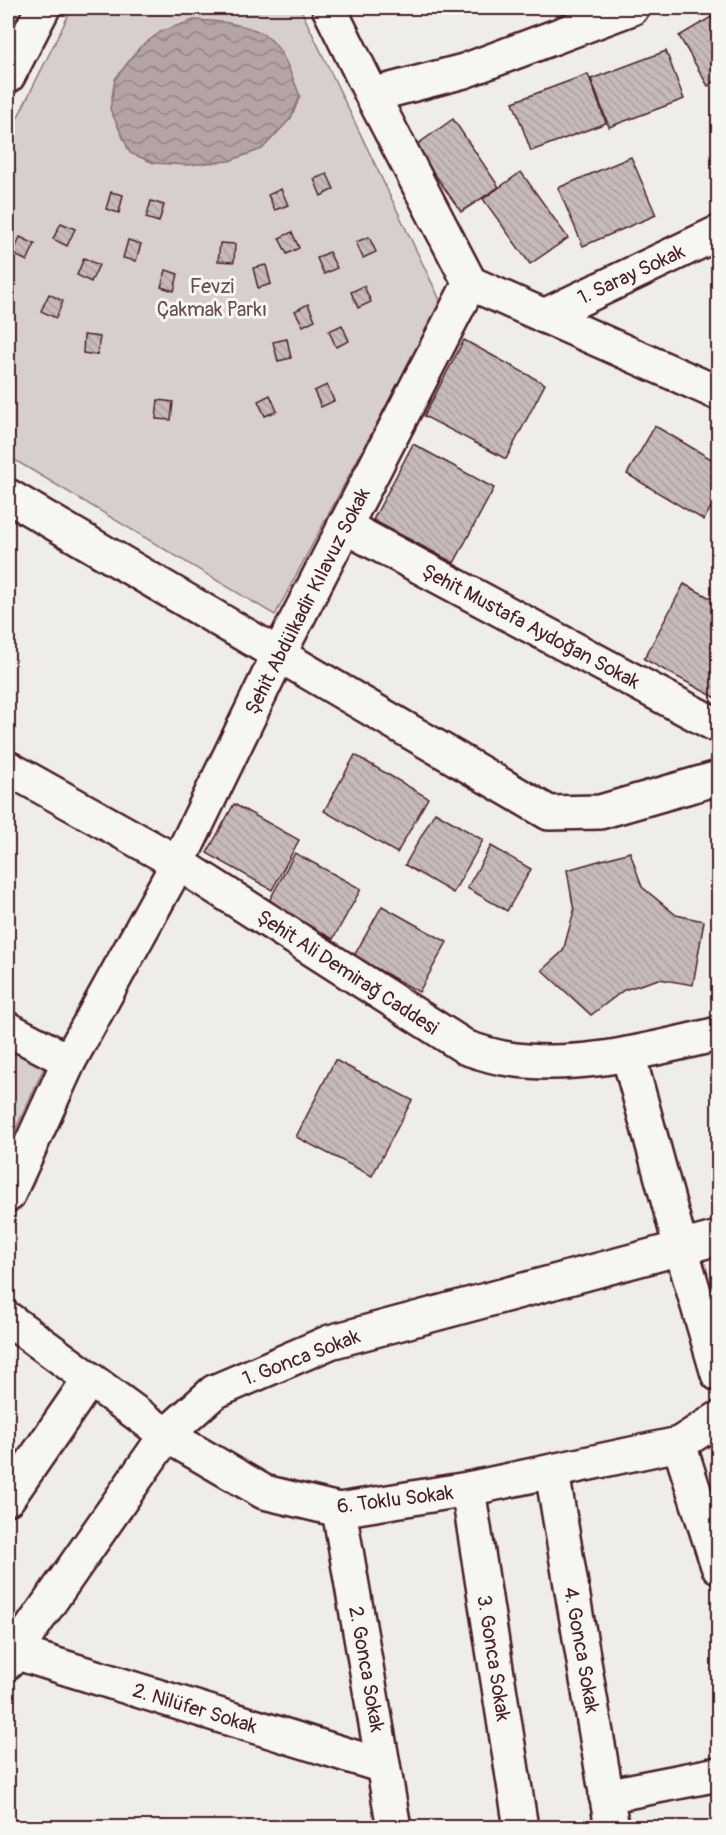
<svg xmlns="http://www.w3.org/2000/svg" width="726" height="1835" font-family="Pangolin,sans-serif">
<style>
.park{fill:#d7cfce;stroke:#90777c;stroke-width:1.5}
.water{fill:url(#water-waves);stroke:#8a6f74;stroke-width:1.5}
.building{fill:url(#building-back-hatch);stroke:#4a1f2b;stroke-width:1.5}
.lines{fill:none;stroke-linecap:round;stroke-linejoin:round}
.minor-casing{stroke:#4a1f2b;stroke-width:38}
.minor{stroke:#f6f6f2;stroke-width:33}
.labels{text-anchor:middle;stroke-width:6;stroke-linejoin:round;paint-order:stroke}
.street-label{font-size:20px;fill:#4a1f2b;stroke:#f6f6f2}
.park-label{font-size:20px;fill:#6d4b54;stroke:#f6f6f2}
</style>
<defs>
<pattern id="water-waves" width="16" height="10" patternUnits="userSpaceOnUse" patternTransform="scale(1.5)"><rect width="16" height="10" fill="#b4a4a5"/><path d="M0 5q4-4 8 0t8 0" fill="none" stroke="#948587"/></pattern>
<pattern id="building-back-hatch" width="6" height="6" patternUnits="userSpaceOnUse" patternTransform="scale(1.5)"><rect width="6" height="6" fill="#c6babb"/><path d="M-1 5l2 2M0 0l6 6M5-1l2 2" fill="none" stroke="#ac9fa1"/></pattern>
</defs>
<rect width="100%" height="100%" fill="#efedea"/>
<filter id="ink" filterUnits="userSpaceOnUse"><feTurbulence type="fractalNoise" baseFrequency=".0167" numOctaves="2"/><feDisplacementMap in="SourceGraphic" scale="12" xChannelSelector="R" yChannelSelector="G"/><feConvolveMatrix kernelMatrix="1 2 1 2 8 2 1 2 1" color-interpolation-filters="sRGB"/></filter>
<g filter="url(#ink)">
<g class="park">
<path d="M72 8H300L441 302 275 615 8 456V137Z"/>
<path d="M8 1041 48 1059 8 1146Z"/>
</g>
<path class="water" d="M194 20C216 21 252 23 270 39 284 51 293 79 300 96L291 118 262 149 229 161 187 165 154 163 130 153 110 109 115 79 140 47 162 31Z"/>
<g class="building">
<path d="M718 13V80L708 86 679 36Z"/>
<path d="M666 51 684 99 609 127 591 79Z"/>
<path d="M588 74 606 123 531 151 513 102Z"/>
<path d="M453 119 499 187 461 212 415 146Z"/>
<path d="M631 157 656 215 583 246 558 188Z"/>
<path d="M521 172 568 238 530 264 483 199Z"/>
<path d="M327 174 334 189 321 196 314 179Z"/>
<path d="M281 189 288 205 275 210 268 195Z"/>
<path d="M111 192 123 195 119 213 106 209Z"/>
<path d="M151 201 164 205 159 222 146 218Z"/>
<path d="M61 223 75 229 67 246 53 239Z"/>
<path d="M292 232 299 248 287 254 279 238Z"/>
<path d="M20 237 35 244 27 261 13 254Z"/>
<path d="M369 237 376 252 363 258 356 242Z"/>
<path d="M128 240 141 244 136 261 123 258Z"/>
<path d="M220 243 235 244 234 262 218 261Z"/>
<path d="M329 252 337 268 324 274 317 258Z"/>
<path d="M84 258 99 265 91 282 77 275Z"/>
<path d="M266 265 271 284 258 288 253 268Z"/>
<path d="M166 270 178 274 174 291 161 287Z"/>
<path d="M364 286 371 302 358 308 351 292Z"/>
<path d="M49 294 63 301 56 318 41 311Z"/>
<path d="M308 304 315 320 303 326 295 311Z"/>
<path d="M342 325 349 341 336 347 329 331Z"/>
<path d="M84 335 100 337 97 355 83 353Z"/>
<path d="M287 339 291 358 278 361 273 342Z"/>
<path d="M464 340 545 384 506 459 424 416Z"/>
<path d="M327 385 334 401 321 407 314 391Z"/>
<path d="M270 395 277 411 265 416 258 401Z"/>
<path d="M158 400 173 402 171 420 156 419Z"/>
<path d="M655 426 718 463V494L704 520 627 474Z"/>
<path d="M413 444 494 488 454 563 373 520Z"/>
<path d="M684 584 718 602V699L644 659Z"/>
<path d="M355 755 428 798 397 853 324 811Z"/>
<path d="M234 804 299 840 272 890 207 853Z"/>
<path d="M435 812 483 840 453 893 405 865Z"/>
<path d="M491 846 531 869 507 911 467 888Z"/>
<path d="M630 852 642 887 676 915 704 921 693 985 659 979 624 990 591 1015 542 970 563 951 574 911 567 870Z"/>
<path d="M295 853 361 889 333 939 268 903Z"/>
<path d="M382 906 447 942 419 992 354 956Z"/>
<path d="M335 1060 412 1100 372 1176 296 1137Z"/>
</g>
<g class="lines">
<defs>
<g id="minor">
<path d="M8 76 43 8"/>
<path d="M372 95 464 71 632 8"/>
<path d="M470 283 718 393"/>
<path d="M544 316 718 233"/>
<path d="M8 496 549 813 600 812 718 778"/>
<path d="M344 526 718 726"/>
<path d="M8 768 178 863 467 1048C479 1052 491 1056 503 1058 576 1071 648 1050 718 1034"/>
<path d="M8 1029 69 1061"/>
<path d="M628 1054 681 1248 718 1374"/>
<path d="M8 1195 69 1061 178 863 279 654 470 283 372 95 329 8"/>
<path d="M8 1319 166 1435 264 1492 339 1510 468 1489 679 1444 718 1419"/>
<path d="M679 1444 718 1566"/>
<path d="M552 1472 612 1828"/>
<path d="M468 1489 521 1828"/>
<path d="M8 1498 89 1380"/>
<path d="M339 1510 394 1828"/>
<path d="M8 1650 383 1766"/>
<path d="M8 1662 166 1435 214 1392 330 1342 718 1238"/>
<path d="M606 1796 718 1774"/>
</g>
</defs>
<use href="#minor" class="minor-casing"/>
<use href="#minor" class="minor"/>
</g>
</g>
<g class="labels">
<g class="street-label">
<text transform="translate(631 274) rotate(-25)" y="7">1. Saray Sokak</text>
<text transform="translate(307 601) rotate(-63)" y="7">Şehit Abdülkadir Kılavuz Sokak</text>
<text transform="translate(531 626) rotate(28)" y="7">Şehit Mustafa Aydoğan Sokak</text>
<text transform="translate(348 972) rotate(33)" y="7">Şehit Ali Demirağ Caddesi</text>
<text transform="translate(301 1357) rotate(-21)" y="7">1. Gonca Sokak</text>
<text transform="translate(395 1499) rotate(-7)" y="7">6. Toklu Sokak</text>
<text transform="translate(582 1650) rotate(80)" y="7">4. Gonca Sokak</text>
<text transform="translate(494 1658) rotate(81)" y="7">3. Gonca Sokak</text>
<text transform="translate(367 1669) rotate(80)" y="7">2. Gonca Sokak</text>
<text transform="translate(195 1708) rotate(17)" y="7">2. Nilüfer Sokak</text>
</g>
<g class="park-label">
<text x="212" y="293">Fevzi<tspan x="212" dy="23">Çakmak Parkı</tspan></text>
</g>
</g>
<rect width="726" height="1835" fill="none" stroke="#f6f6f2" stroke-width="30"/>
<rect x="15" y="15" width="696" height="1805" fill="none" stroke="#4a1f2b" stroke-width="2" filter="url(#ink)"/>
</svg>
